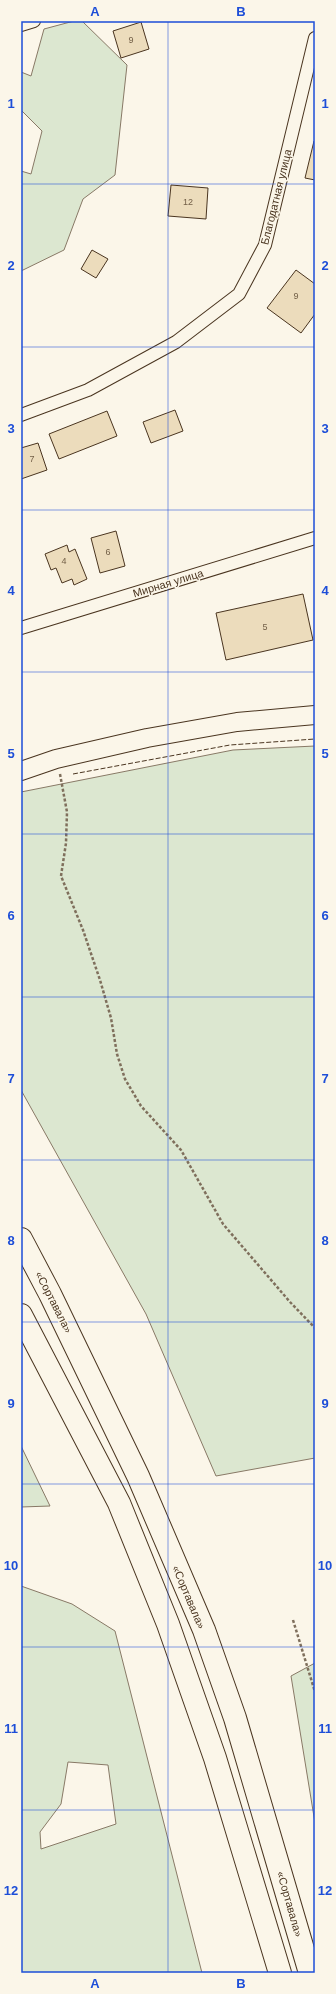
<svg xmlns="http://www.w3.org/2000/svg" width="336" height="1994" font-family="Helvetica,sans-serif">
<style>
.green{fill:#dce7d0;stroke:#887966;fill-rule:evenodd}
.building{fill:#ecdcbc;stroke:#4a3520}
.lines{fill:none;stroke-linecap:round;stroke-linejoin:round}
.street-casing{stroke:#4a3520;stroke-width:14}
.secondary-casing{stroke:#4a3520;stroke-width:20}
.highway-casing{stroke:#4a3520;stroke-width:24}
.path{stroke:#7f6f5c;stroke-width:2.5;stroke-dasharray:3 2;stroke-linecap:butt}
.street{stroke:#fbf6e9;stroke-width:12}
.secondary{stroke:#fbf6e9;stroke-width:18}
.highway{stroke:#fbf6e9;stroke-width:22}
.fence{stroke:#4a3520;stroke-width:1;stroke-dasharray:5 2;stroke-linecap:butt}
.grid{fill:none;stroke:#1d4ed8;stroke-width:1;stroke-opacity:0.55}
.labels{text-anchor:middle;stroke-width:3;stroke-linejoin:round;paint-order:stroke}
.number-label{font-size:9px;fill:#725f47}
.street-label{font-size:11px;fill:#4a3520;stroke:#fbf6e9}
.neatline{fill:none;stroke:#1d4ed8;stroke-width:1.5}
.grid-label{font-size:13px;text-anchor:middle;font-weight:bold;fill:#1d4ed8}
</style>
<rect width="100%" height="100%" fill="#fbf6e9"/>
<g class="green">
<path d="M74 21H82L127 65 115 175 83 199 64 250 21 271V171L31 174 42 131 21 110V72L31 76 44 29Z"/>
<path d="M315 746V1458L216 1476 146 1314 21 1090V792L233 750Z"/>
<path d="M21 1446 50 1506 21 1507Z"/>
<path d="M21 1586 72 1604 115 1631 202 1973H21ZM68 1762 108 1765 116 1824 41 1849 40 1832 61 1804Z"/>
<path d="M315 1663V1823L291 1676Z"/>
</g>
<g class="building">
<path d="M141 22 149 49 121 58 113 31Z"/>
<path d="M314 141H315V180L305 178Z"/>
<path d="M171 185 208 188 206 219 168 216Z"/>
<path d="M92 250 108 259 96 278 81 269Z"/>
<path d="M296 270 315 284V314L301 333 267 308Z"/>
<path d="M175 410 183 431 151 443 143 422Z"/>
<path d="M107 411 117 436 59 459 49 434Z"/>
<path d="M38 443 47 470 21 479V448Z"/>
<path d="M116 531 125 566 100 573 91 538Z"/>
<path d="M67 545 69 552 75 549 87 579 74 585 72 579 62 583 56 568 51 570 45 554Z"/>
<path d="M303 594 313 640 226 660 216 613Z"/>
</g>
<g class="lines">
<defs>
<g id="street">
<path d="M21 25 34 21"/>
<path d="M21 415 88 390 176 342 239 294 265 245 315 38"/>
<path d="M21 628 315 538"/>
</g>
<path id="secondary" d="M21 771 56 759 147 738 237 722 315 715"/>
<g id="highway">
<path d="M21 1239 50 1294 138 1476 204 1630 235 1718 310 1973"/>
<path d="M21 1315 119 1503 168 1624 215 1758 280 1973"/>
</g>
</defs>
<use href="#street" class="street-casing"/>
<use href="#secondary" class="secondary-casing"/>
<use href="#highway" class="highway-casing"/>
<g class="path">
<path d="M60 774 67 812 66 843 61 876 83 930 100 980 111 1018 117 1054 125 1079 141 1106 181 1150 223 1224 290 1302 315 1328"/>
<path d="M293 1620 315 1692"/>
</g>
<use href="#street" class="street"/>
<use href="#secondary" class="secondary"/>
<use href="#highway" class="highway"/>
<path class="fence" d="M73 774 230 745 315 739"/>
</g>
<path class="grid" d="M168 21V1973M21 184H315M21 347H315M21 510H315M21 672H315M21 834H315M21 997H315M21 1160H315M21 1322H315M21 1484H315M21 1647H315M21 1810H315"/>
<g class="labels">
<g class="number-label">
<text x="131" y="43">9</text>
<text x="188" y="205">12</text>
<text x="296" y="299">9</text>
<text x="32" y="462">7</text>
<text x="108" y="555">6</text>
<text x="64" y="564">4</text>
<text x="265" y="630">5</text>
</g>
<g class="street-label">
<text transform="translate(276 197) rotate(-76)" y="4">Благодатная улица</text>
<text transform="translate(168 583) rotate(-17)" y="4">Мирная улица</text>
<text transform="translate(54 1302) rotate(63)" y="4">«Сортавала»</text>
<text transform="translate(189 1597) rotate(67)" y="4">«Сортавала»</text>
<text transform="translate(290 1904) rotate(74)" y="4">«Сортавала»</text>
</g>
</g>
<rect width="336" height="1994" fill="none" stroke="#fbf6e9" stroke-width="44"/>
<rect x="22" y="22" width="292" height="1950" class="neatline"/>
<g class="grid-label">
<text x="95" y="16">A</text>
<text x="241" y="16">B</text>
<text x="11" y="108">1</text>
<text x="325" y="108">1</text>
<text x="11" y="270">2</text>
<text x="325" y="270">2</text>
<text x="11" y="433">3</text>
<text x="325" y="433">3</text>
<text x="11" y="595">4</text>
<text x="325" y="595">4</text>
<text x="11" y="758">5</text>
<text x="325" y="758">5</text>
<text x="11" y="920">6</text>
<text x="325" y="920">6</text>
<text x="11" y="1083">7</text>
<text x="325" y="1083">7</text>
<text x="11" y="1245">8</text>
<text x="325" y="1245">8</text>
<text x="11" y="1408">9</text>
<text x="325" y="1408">9</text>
<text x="11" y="1570">10</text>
<text x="325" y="1570">10</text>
<text x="11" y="1733">11</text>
<text x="325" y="1733">11</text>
<text x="11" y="1895">12</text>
<text x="325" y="1895">12</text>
<text x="95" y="1988">A</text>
<text x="241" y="1988">B</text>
</g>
</svg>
